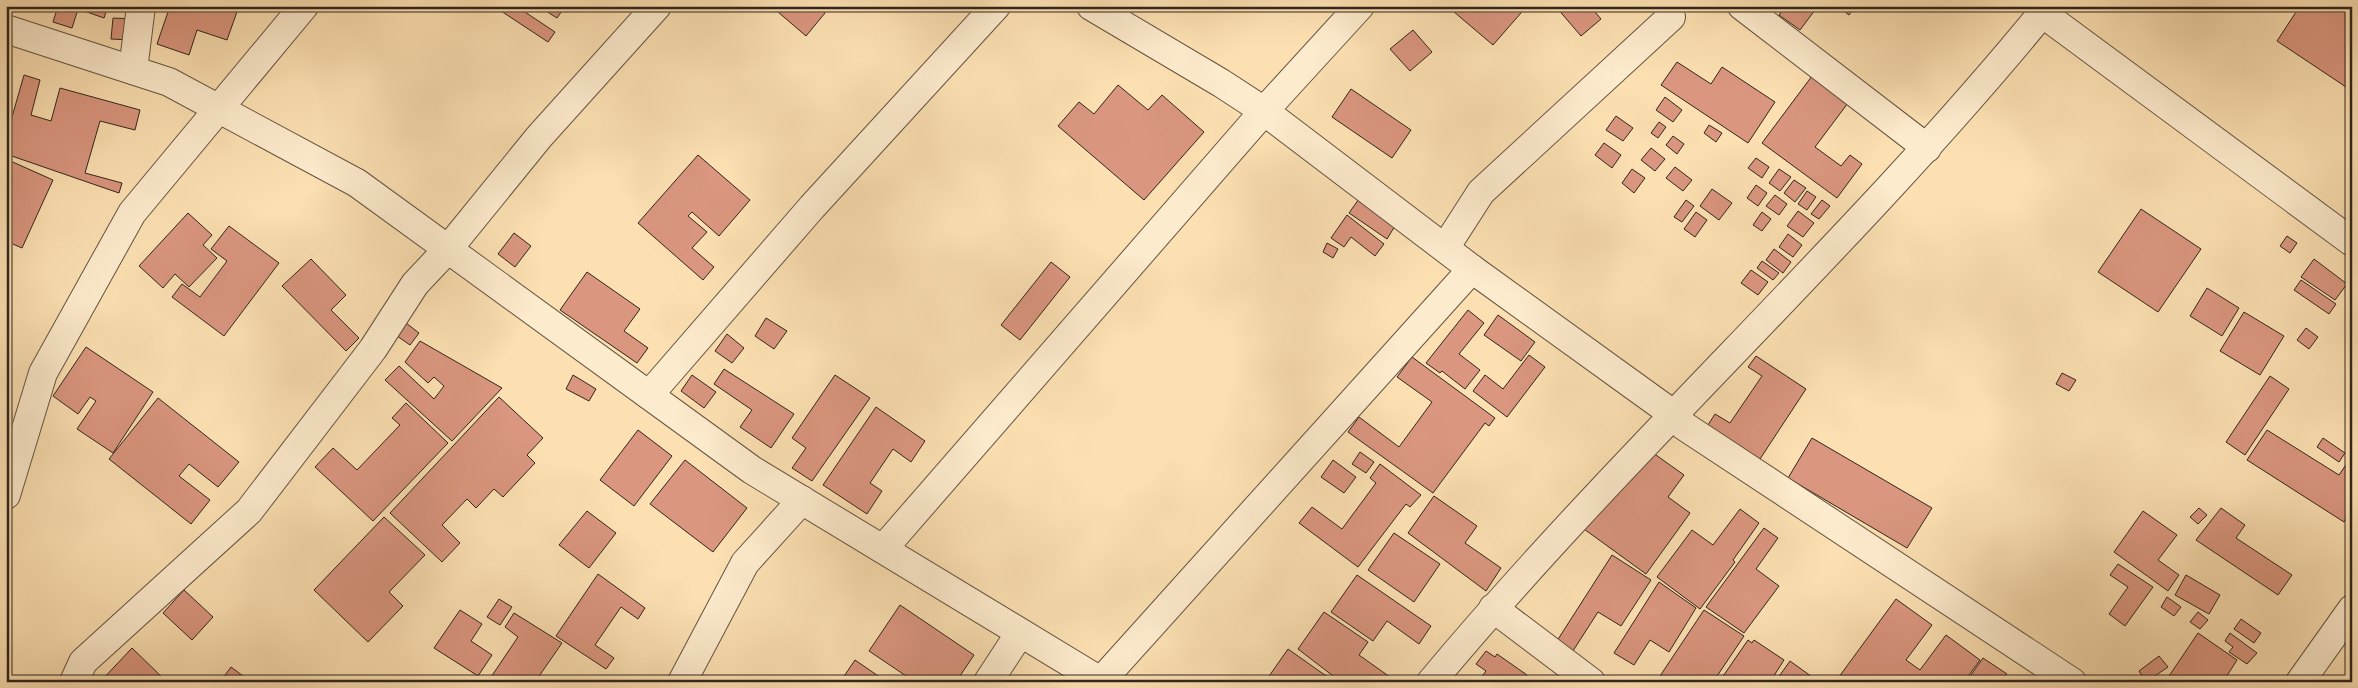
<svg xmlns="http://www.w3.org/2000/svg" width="2358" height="688" font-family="Cardo,serif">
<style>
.building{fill:#da967f;stroke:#30261d}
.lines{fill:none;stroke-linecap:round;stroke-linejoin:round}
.minor-casing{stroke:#635442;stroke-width:30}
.minor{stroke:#fdebcd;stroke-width:28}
</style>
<rect width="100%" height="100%" fill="#fce0b2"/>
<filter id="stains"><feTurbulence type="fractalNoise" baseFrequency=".004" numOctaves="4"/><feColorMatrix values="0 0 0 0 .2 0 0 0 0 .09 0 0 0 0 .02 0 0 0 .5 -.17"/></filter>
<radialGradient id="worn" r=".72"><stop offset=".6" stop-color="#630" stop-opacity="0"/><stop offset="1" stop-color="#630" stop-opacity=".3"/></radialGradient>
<g class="building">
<path d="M58 6H79L72 28 53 22Z"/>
<path d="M86 6H108L104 18 84 11Z"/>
<path d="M170 6H239L227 40 197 30 189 55 157 44Z"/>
<path d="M504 6H516L555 32 548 42 501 11Z"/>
<path d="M538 6H561L564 8 557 18Z"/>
<path d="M771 6H817L825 13 806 36Z"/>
<path d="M1447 6H1527L1493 45Z"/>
<path d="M1559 6H1590L1601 19 1581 36 1557 8Z"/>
<path d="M1785 6H1810L1815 10 1800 30 1779 15Z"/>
<path d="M1837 6H1855L1849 15Z"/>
<path d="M2300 6H2352V91L2277 41Z"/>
<path d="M113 18 134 19 132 40 111 39Z"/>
<path d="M1413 30 1432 52 1410 71 1390 49Z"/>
<path d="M1677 62 1711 84 1722 67 1775 102 1748 143 1661 85Z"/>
<path d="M1818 68 1854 95 1815 147 1841 166 1850 155 1862 164 1837 198 1762 143Z"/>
<path d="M24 75 40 80 31 115 51 121 60 88 140 110 135 130 100 121 85 173 122 183 119 193 6 154V138Z"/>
<path d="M1118 85 1148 110 1162 95 1204 132 1144 200 1058 126 1079 102 1094 114Z"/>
<path d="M1351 89 1411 130 1392 158 1332 117Z"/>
<path d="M1665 97 1682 110 1673 122 1656 110Z"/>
<path d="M1616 116 1633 128 1623 141 1606 130Z"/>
<path d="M1659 122 1666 127 1658 138 1651 133Z"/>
<path d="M1709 125 1722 133 1716 142 1704 133Z"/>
<path d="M1673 136 1684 144 1677 154 1666 145Z"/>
<path d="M1604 143 1621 155 1612 168 1595 155Z"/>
<path d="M1651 148 1665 159 1655 171 1641 160Z"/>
<path d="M698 155 750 200 719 236 692 212 688 216 707 232 692 248 714 267 703 280 638 223Z"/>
<path d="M1756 158 1769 167 1762 178 1748 168Z"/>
<path d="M6 159 53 180 22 248 6 241Z"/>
<path d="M1675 167 1692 180 1683 191 1666 178Z"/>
<path d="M1632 169 1645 178 1634 193 1622 183Z"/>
<path d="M1779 169 1791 177 1780 191 1769 183Z"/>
<path d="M1794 180 1806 188 1795 202 1784 193Z"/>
<path d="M1756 185 1767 193 1758 206 1747 198Z"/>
<path d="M1712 189 1732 203 1719 220 1700 206Z"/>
<path d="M1807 191 1816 197 1807 210 1798 204Z"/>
<path d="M1775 195 1787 204 1779 215 1766 206Z"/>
<path d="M1361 196 1398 221 1387 239 1349 213Z"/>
<path d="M1686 200 1694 206 1682 222 1674 217Z"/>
<path d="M1822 200 1830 206 1819 219 1811 214Z"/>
<path d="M2141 209 2201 249 2158 312 2098 272Z"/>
<path d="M1798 211 1814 223 1803 237 1787 226Z"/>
<path d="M1696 212 1707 220 1695 237 1684 229Z"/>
<path d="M1762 212 1771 219 1762 231 1753 225Z"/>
<path d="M188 213 212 235 203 245 217 258 189 287 175 274 163 288 139 266Z"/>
<path d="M1347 215 1384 244 1375 256 1351 237 1344 247 1331 238Z"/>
<path d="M229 226 279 263 224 336 172 297 182 284 200 297 227 261 211 249Z"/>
<path d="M514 233 531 246 515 267 498 254Z"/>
<path d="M1788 234 1802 245 1793 257 1779 247Z"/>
<path d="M2287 236 2297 243 2290 253 2280 246Z"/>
<path d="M1327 243 1338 249 1333 258 1323 252Z"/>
<path d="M1774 249 1791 262 1783 273 1766 260Z"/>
<path d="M311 259 346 295 331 310 359 338 346 351 282 286Z"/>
<path d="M2314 259 2347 284 2335 300 2301 277Z"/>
<path d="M1762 261 1779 273 1773 280 1757 268Z"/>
<path d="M1051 262 1070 277 1020 340 1001 325Z"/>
<path d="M1751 270 1768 282 1758 295 1741 283Z"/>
<path d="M587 272 640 309 624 331 648 348 637 363 560 310Z"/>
<path d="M2301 280 2336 304 2329 314 2294 290Z"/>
<path d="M2207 288 2239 308 2222 336 2190 316Z"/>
<path d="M1468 310 1484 323 1459 354 1480 370 1465 389 1442 371 1440 373 1426 363Z"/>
<path d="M2244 312 2284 336 2260 375 2220 351Z"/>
<path d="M1498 315 1535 342 1521 361 1484 335Z"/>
<path d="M766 318 787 331 774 349 755 336Z"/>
<path d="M406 323 419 333 410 345 397 336Z"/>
<path d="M2306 328 2318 337 2309 349 2297 340Z"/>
<path d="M727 334 744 348 732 363 715 351Z"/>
<path d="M420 341 502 388 452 441 385 380 399 366 434 399 444 386 434 377 428 383 405 362Z"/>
<path d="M86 347 153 392 113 453 77 429 96 401 90 397 78 414 53 396Z"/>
<path d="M1529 355 1545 367 1507 417 1473 391 1485 375 1503 389Z"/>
<path d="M1756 356 1806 389 1758 462 1706 428 1715 414 1730 423 1762 376 1748 367Z"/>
<path d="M1412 357 1495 418 1489 426 1485 423 1433 493 1348 432 1359 417 1399 447 1432 402 1397 377Z"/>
<path d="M724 369 794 414 771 448 740 427 752 410 714 384Z"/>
<path d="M2062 373 2076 380 2069 391 2056 384Z"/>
<path d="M573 375 596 389 589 401 566 389Z"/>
<path d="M692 375 716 392 704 408 681 391Z"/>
<path d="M835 375 870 398 812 481 792 468 806 448 792 438Z"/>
<path d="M2270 376 2289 389 2245 455 2226 442Z"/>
<path d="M499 397 543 438 527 455 535 463 503 497 494 489 476 508 467 499 442 525 460 543 442 562 390 513Z"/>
<path d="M158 398 239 462 218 487 189 464 179 476 210 500 191 524 109 459Z"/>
<path d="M406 403 448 443 373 521 315 467 333 448 357 470 400 425 392 418Z"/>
<path d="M876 407 925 441 911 462 893 449 870 483 882 491 867 514 823 485Z"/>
<path d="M638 430 672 456 634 506 600 480Z"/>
<path d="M2267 430 2339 475 2352 456V509L2344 522 2247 460Z"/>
<path d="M1812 438 1932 508 1907 548 1788 478Z"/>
<path d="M2323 438 2345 453 2339 462 2317 447Z"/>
<path d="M1649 450 1684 475 1668 497 1690 513 1646 574 1584 529Z"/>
<path d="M1360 452 1374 462 1366 473 1352 464Z"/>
<path d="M685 460 747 508 713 552 650 504Z"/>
<path d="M1333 460 1356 477 1344 493 1321 477Z"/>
<path d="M1380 464 1421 495 1410 507 1406 504 1358 567 1299 523 1312 507 1342 529 1376 483 1370 478Z"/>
<path d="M1434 496 1477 526 1465 543 1501 568 1486 591 1408 533Z"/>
<path d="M2199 508 2207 515 2198 524 2190 517Z"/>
<path d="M2221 508 2245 525 2236 538 2292 575 2278 595 2196 540Z"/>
<path d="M1740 509 1759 523 1733 560 1735 562 1700 609 1657 577 1692 530 1713 545Z"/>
<path d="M587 511 616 533 589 568 559 545Z"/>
<path d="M2143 511 2177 535 2158 560 2179 575 2168 591 2114 552Z"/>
<path d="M384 517 425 555 389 592 403 606 368 642 314 590Z"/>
<path d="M1764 528 1778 538 1756 569 1779 586 1744 633 1706 607Z"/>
<path d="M1394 533 1440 564 1414 602 1368 570Z"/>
<path d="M1612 555 1651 580 1621 626 1598 612 1571 654 1555 644Z"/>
<path d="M2118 564 2153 587 2125 626 2109 614 2128 587 2110 575Z"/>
<path d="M598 574 645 608 638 619 621 607 595 645 614 658 606 669 556 636Z"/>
<path d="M1357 575 1431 626 1419 644 1387 621 1373 641 1331 612Z"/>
<path d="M2186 575 2220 595 2209 614 2175 595Z"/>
<path d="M1659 582 1696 608 1669 652 1650 640 1634 665 1614 653Z"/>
<path d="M184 590 213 617 192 640 163 613Z"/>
<path d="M2167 597 2181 607 2174 616 2161 607Z"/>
<path d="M499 599 512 607 500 625 487 617Z"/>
<path d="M1896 599 1932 625 1906 660 1920 670 1946 635 1980 660 1964 682 1836 681Z"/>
<path d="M900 605 974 655 956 682H915L869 651Z"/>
<path d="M460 610 482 624 471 641 492 655 478 676 434 648Z"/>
<path d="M1704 610 1744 636 1713 682H1656Z"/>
<path d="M1324 612 1368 642 1359 655 1397 682H1341L1298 649Z"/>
<path d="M2198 612 2208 620 2200 629 2190 622Z"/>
<path d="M514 613 562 643 535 682H492L489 680 518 637 505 627Z"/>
<path d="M2241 619 2261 633 2254 643 2234 629Z"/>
<path d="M2198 633 2237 660 2223 682H2165Z"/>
<path d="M2230 633 2257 653 2247 664 2229 652 2233 647 2225 641Z"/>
<path d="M1748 640 1752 643 1754 640 1784 660 1770 682H1719Z"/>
<path d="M132 648 165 680 163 682H100Z"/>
<path d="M1288 649 1322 673 1336 682H1265Z"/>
<path d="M1486 651 1495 657 1497 654 1527 675 1523 682H1478L1486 671 1476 664Z"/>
<path d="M2159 656 2168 667 2146 682 2139 671Z"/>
<path d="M1983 658 2007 674 2001 682H1966Z"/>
<path d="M855 660 887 682H840Z"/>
<path d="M1790 661 1819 682H1775Z"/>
<path d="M231 667 251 682H220Z"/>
</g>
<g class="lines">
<defs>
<g id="minor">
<path d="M1091 6 1221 83 1264 111 1472 269 1673 414 1684 426 2072 682"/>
<path d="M1742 6 1927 148"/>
<path d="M2042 13 2352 242"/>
<path d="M6 29 169 82 357 183 752 470 1102 682"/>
<path d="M133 70 141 6"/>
<path d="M1445 248 1481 192 1671 17"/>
<path d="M649 395 812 207 996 6"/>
<path d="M6 495 43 373 132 213 304 6"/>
<path d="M883 549 1264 111 1360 6"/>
<path d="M1493 608 1591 682"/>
<path d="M1101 681 1472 269"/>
<path d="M74 682 83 662 249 511 373 349 415 284 448 249 539 137 657 6"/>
<path d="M682 682 745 563 802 500"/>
<path d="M988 682 1020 633"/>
<path d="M1431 682C1627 447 1855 243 2048 6"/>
<path d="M2300 682 2352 609"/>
</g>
</defs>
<use href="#minor" class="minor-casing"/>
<use href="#minor" class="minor"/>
</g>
<rect width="2358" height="688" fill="none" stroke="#fce0b2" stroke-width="25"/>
<rect x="8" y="8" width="2343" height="673" fill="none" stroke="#30261d" stroke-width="2.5"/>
<rect x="12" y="12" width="2333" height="663" fill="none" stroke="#30261d"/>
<rect width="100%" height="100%" filter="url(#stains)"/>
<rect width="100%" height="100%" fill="url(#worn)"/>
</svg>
